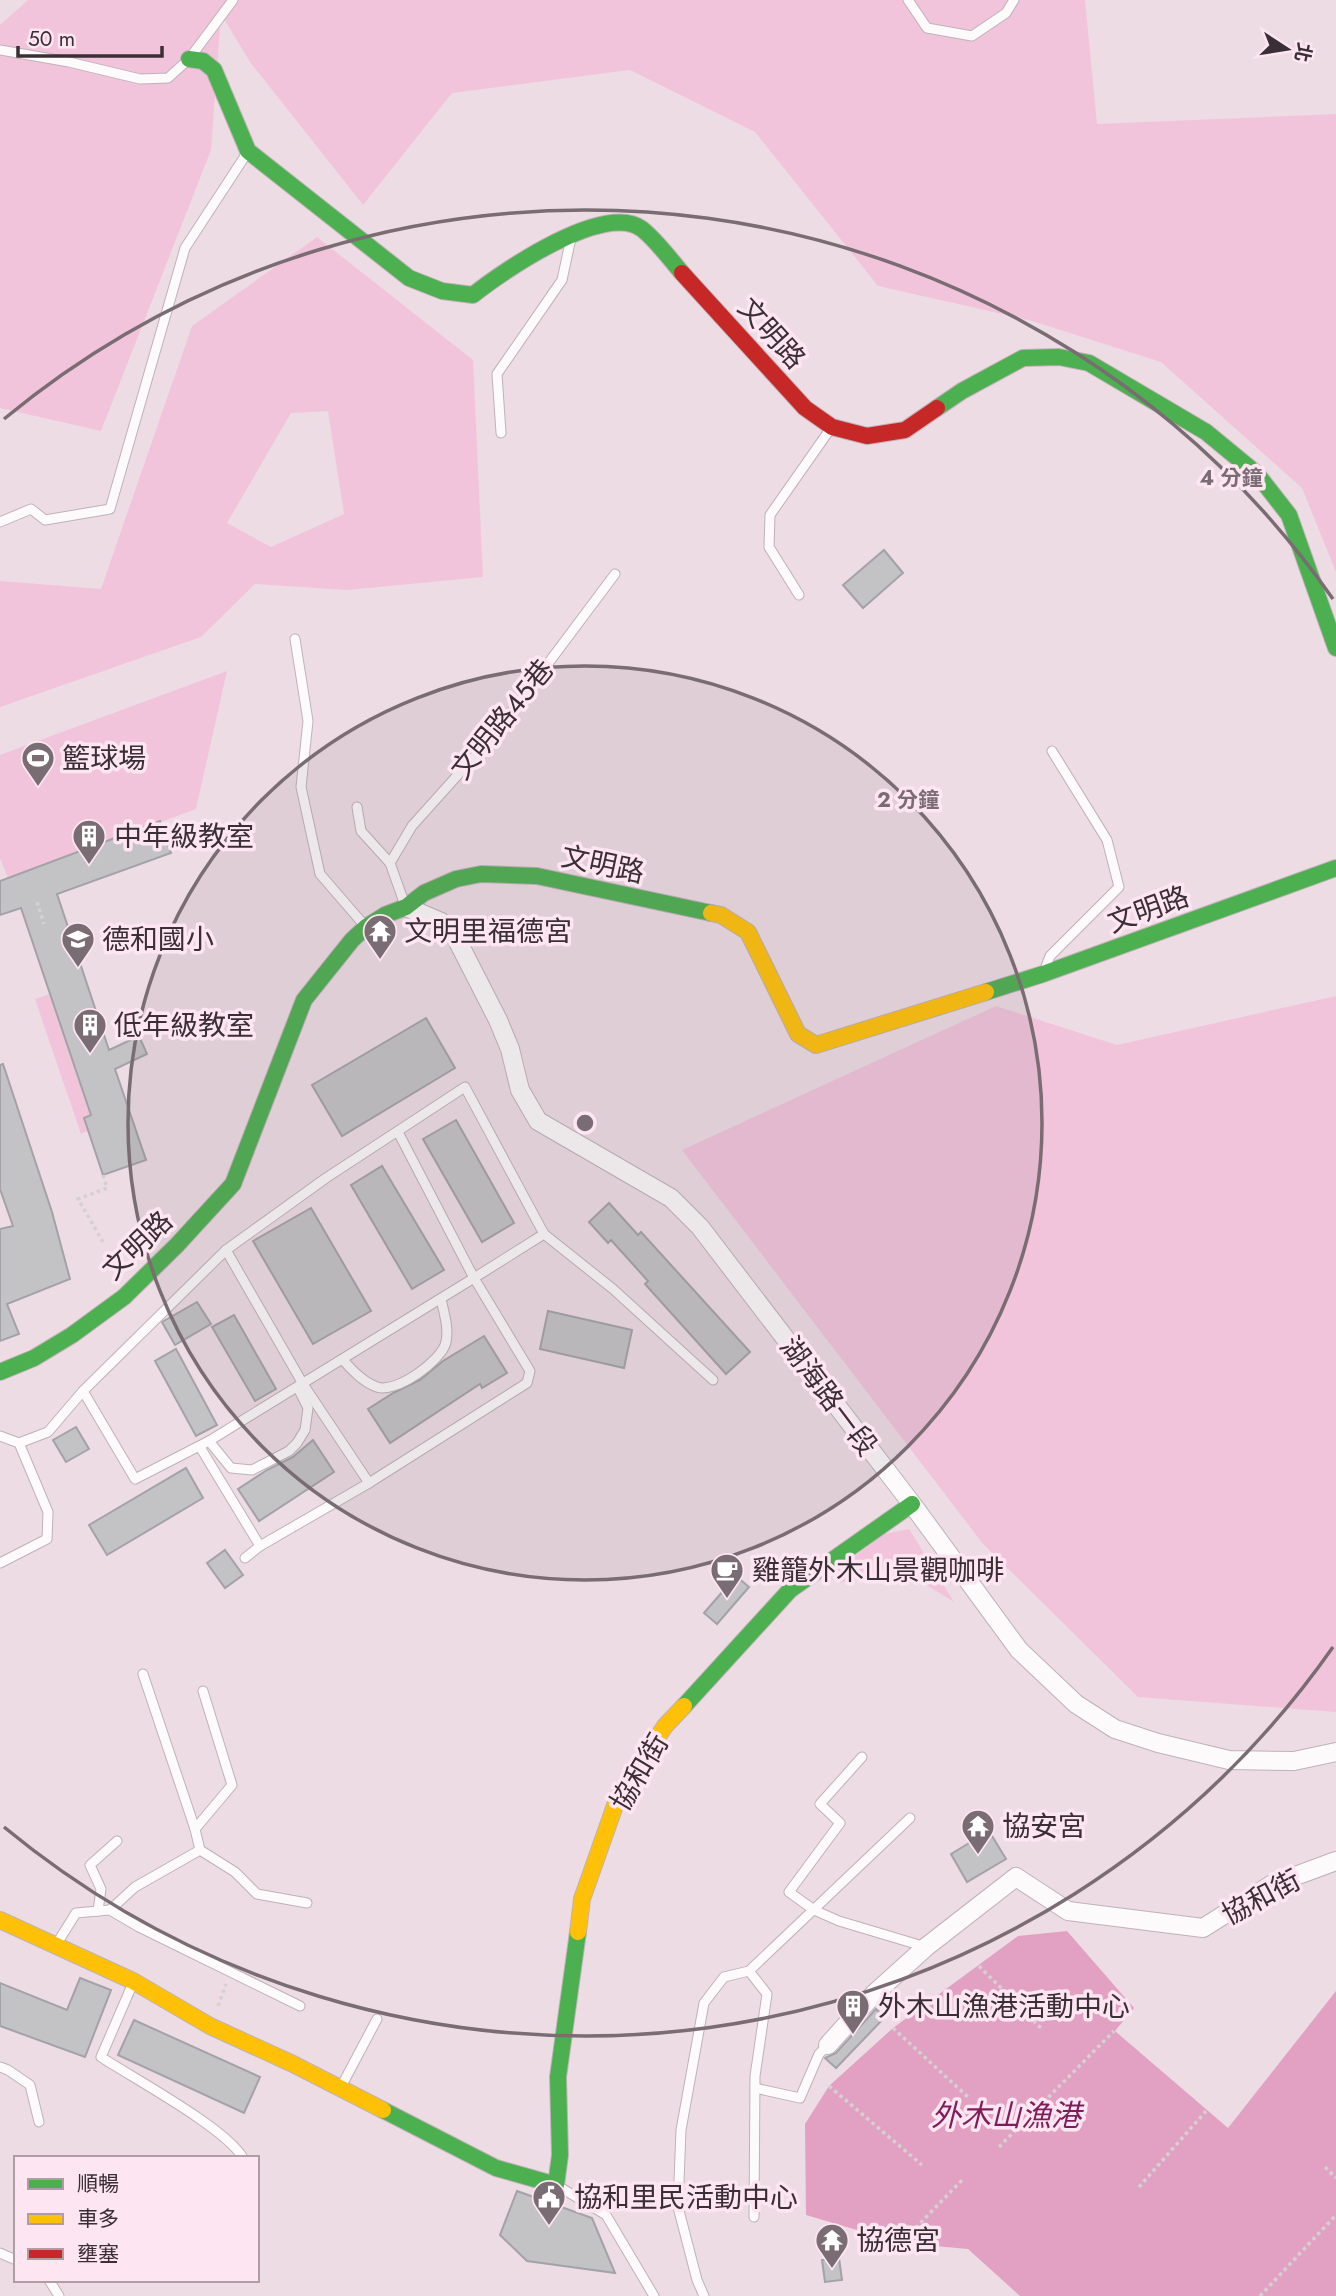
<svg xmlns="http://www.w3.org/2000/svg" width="1336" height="2296" font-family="Jost,'Noto Sans TC',sans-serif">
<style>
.green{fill:#f2c4dc;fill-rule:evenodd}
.water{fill:#e2a1c3}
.building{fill:#c3c2c5;stroke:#a3a2a6;stroke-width:2}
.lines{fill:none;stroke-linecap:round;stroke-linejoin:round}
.lane-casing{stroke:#bfb2b8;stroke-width:11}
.street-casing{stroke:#bfb2b8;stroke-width:20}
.fast-casing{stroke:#bfb2b8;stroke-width:18}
.slow-casing{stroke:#bfb2b8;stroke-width:18}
.jam-casing{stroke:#bfb2b8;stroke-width:18}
.path{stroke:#d5d1d3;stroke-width:3.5;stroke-dasharray:3.5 3.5;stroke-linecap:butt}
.lane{stroke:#fcfafb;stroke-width:9}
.street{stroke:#fcfafb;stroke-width:18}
.fast{stroke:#4caf50;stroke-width:16}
.slow{stroke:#ffc107;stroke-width:16}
.jam{stroke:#c62828;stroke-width:16}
.ring{fill:none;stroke:#796c72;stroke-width:3.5}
.labels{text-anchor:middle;stroke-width:7;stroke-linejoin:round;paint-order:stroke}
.street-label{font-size:28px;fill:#3a2f34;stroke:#fde5f1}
.poi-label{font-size:28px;fill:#3a2f34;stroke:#fde5f1;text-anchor:start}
.water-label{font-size:30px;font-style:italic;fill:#7f1d5a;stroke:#fde5f1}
.centre{fill:#796c72;stroke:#fde5f1;stroke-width:3.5}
.ring-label{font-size:21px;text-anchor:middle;font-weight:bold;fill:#796c72;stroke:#fde5f1;stroke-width:7;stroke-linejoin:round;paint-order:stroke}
</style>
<rect width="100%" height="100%" fill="#eddce4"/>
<g class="green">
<path d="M28 0H1085L1097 124 1336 114V572L1302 488 1161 362 1029 320 878 286 755 132 630 70 452 93 363 205 250 62 221 14 211 150 101 431 0 408V25Z"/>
<path d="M317 237 473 360 483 577 347 590 255 584 201 637 0 707V581L101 589 192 326ZM328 411 344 514 271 547 227 523 291 413Z"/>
<path d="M227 671 196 809 8 878 0 858V755Z"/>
<path d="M50 994 91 1115 84 1118 88 1131 81 1134 35 999Z"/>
<path d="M1336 996V1712L1138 1697 983 1544 682 1150 996 1006 1117 1045Z"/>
<path d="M909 1529 954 1602 896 1566 840 1583 832 1574 884 1534Z"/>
</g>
<path class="water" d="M1067 1931 1134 2008 1115 2031 1228 2128 1336 1991V2296H1020L968 2249 901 2243 806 2215 805 2124 829 2086 893 2028 1018 1936Z"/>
<g class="building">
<path d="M884 550 903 573 863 608 843 585Z"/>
<path d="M160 821 171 853 57 894 109 1050 139 1036 147 1054 115 1069 146 1160 103 1175 84 1118 91 1115 21 908 0 915V881Z"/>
<path d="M426 1018 455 1068 342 1136 312 1085Z"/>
<path d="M3 1064 52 1212 70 1279 7 1304 19 1334 0 1341V1229L13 1226 0 1189V1065Z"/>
<path d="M456 1120 514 1223 482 1242 423 1139Z"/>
<path d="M382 1166 444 1270 412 1289 351 1185Z"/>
<path d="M609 1203 638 1235 641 1232 750 1352 726 1374 645 1284 648 1281 611 1240 608 1243 589 1222Z"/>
<path d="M311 1208 371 1311 313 1344 253 1241Z"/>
<path d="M197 1302 211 1324 175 1345 162 1322Z"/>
<path d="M548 1311 632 1330 624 1368 540 1349Z"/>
<path d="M234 1315 276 1389 255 1401 212 1327Z"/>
<path d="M484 1336 507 1373 482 1388 480 1384 390 1443 368 1409 393 1393 420 1380 443 1361Z"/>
<path d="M176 1349 217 1425 196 1436 155 1361Z"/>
<path d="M76 1427 89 1449 66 1462 53 1440Z"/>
<path d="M313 1440 334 1472 259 1521 238 1489 267 1470 293 1457Z"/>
<path d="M186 1468 203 1498 107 1555 89 1525Z"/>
<path d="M225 1550 243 1575 225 1588 207 1563Z"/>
<path d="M736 1576 749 1587 717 1624 704 1613Z"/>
<path d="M989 1831 1006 1859 967 1882 951 1854Z"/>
<path d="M80 1978 111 1990 85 2057 0 2026V1983L67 2010Z"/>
<path d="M876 2009 885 2017 836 2068 825 2058 836 2053Z"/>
<path d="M134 2020 260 2077 244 2113 118 2055Z"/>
<path d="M517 2191 592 2218 615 2273 527 2261 500 2235Z"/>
<path d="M839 2258 842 2280 825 2282 822 2260Z"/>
</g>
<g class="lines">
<defs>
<g id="lane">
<path d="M908 0 927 28 972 36 1006 13 1014 0"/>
<path d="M0 50 69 62 140 79 168 78 189 59 233 0"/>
<path d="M501 433 497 374 562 280 571 238"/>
<path d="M0 522 31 509 45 520 110 509 185 248 247 153"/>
<path d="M799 595 769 547 770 515 831 428"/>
<path d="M295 639 308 721 301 787 320 874 365 926"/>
<path d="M357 807 361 831 390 863"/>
<path d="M405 905 390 863 412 826 499 729 615 574"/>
<path d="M1045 969 1050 956 1119 887 1107 840 1052 751"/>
<path d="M226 1250 303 1384 369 1483 527 1383 530 1371 474 1278 544 1234 613 1289 713 1380"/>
<path d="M343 1360C353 1371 363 1382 377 1387 395 1394 442 1361 446 1342 449 1328 444 1313 441 1299"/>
<path d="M83 1391 135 1479 209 1441 474 1278 398 1132"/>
<path d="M0 1436 19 1443 48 1512 47 1539 0 1563"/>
<path d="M209 1441 231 1468 252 1470 289 1451 297 1443 305 1430 308 1408 298 1388"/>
<path d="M19 1443 48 1432 83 1391 226 1250 326 1178 465 1087 544 1234"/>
<path d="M200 1447 260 1546 369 1483"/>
<path d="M245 1558 260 1546"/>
<path d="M143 1674 195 1829"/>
<path d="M862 1757 820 1804 840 1823 789 1892 814 1910 839 1921 926 1947"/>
<path d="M200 1850 235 1872 257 1894 307 1903"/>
<path d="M110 1910 135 1887 200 1850 195 1829 232 1785 203 1691"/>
<path d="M98 1911 101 1889 90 1865 117 1841"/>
<path d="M56 1945 76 1913 110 1910 139 1927 300 2006"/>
<path d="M749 1971 767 1994 755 2076 754 2217"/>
<path d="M133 1983 101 2057C133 2078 226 2128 243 2158"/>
<path d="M0 2067 8 2070 30 2085 39 2122"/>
<path d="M341 2087 377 2019"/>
<path d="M755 2088 800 2098 819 2054 828 2045"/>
<path d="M558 2186 606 2215 654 2296"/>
<path d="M0 2253 16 2260"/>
<path d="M49 2280 59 2296"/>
<path d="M704 2296 697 2280 678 2207 681 2130 704 2003 724 1977 749 1971 910 1818"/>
</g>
<g id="street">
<path d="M406 907 441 922 454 934 498 1020 510 1049 520 1090 538 1121 671 1198 700 1227 912 1504 1019 1650 1076 1704 1115 1729 1158 1743 1229 1760 1294 1761 1336 1752"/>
<path d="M828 2045 874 1994 926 1947 1016 1877 1068 1911 1203 1928 1271 1885 1336 1861"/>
</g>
<g id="fast">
<path d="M189 59 203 61 214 70 248 151 409 278 442 291 473 295C503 271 605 201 642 229 657 241 670 259 682 273"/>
<path d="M937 408 962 391 1023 358 1059 357 1089 363 1206 432 1257 474 1289 515 1336 648"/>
<path d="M986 992 1043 974 1336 868"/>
<path d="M0 1372 34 1358 72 1335 124 1297 177 1245 233 1184 304 1000 352 940 366 927 385 915 406 907 424 893 456 879 481 874 537 876 711 913"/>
<path d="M684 1706 790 1590 912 1504"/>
<path d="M383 2110 496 2168 556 2185 560 2155 558 2077 578 1932"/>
</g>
<g id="slow">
<path d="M711 913 721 915 748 932 798 1034 816 1045 986 992"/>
<path d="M0 1920 133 1981 210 2026 293 2064 383 2110"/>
<path d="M578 1932 582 1899 618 1797 665 1726 684 1706"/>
</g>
<path id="jam" d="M682 273 805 408 832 427 867 436 905 430 937 408"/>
</defs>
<use href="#lane" class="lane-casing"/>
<use href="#street" class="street-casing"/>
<use href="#fast" class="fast-casing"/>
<use href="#slow" class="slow-casing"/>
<use href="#jam" class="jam-casing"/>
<g class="path">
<path d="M37 902 44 924"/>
<path d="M103 1175 107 1188 78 1199 103 1242"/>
<path d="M979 1966 1042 2029"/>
<path d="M218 2006 226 1984"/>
<path d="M893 2028 969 2098"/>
<path d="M829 2086 922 2165"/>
<path d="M999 2147 1114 2031"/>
<path d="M1325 2167 1336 2178"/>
<path d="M1139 2187 1206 2111"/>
<path d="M901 2243 964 2178"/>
<path d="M1260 2296 1336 2215"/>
</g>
<use href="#lane" class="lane"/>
<use href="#street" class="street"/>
<use href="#fast" class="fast"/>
<use href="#slow" class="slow"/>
<use href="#jam" class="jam"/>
</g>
<circle cx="585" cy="1123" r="457" fill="#796c72" fill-opacity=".12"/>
<g class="ring">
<circle cx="585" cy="1123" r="457"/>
<path d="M1333 1647A913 913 0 0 1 4 1827M4 419A913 913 0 0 1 1333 599"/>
</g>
<defs>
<symbol id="stadium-pin" viewBox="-11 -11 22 30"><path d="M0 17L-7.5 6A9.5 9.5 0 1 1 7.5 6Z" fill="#796c72" stroke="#fde5f1"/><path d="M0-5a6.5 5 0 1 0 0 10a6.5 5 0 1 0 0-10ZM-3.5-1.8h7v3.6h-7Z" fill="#fff"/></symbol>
<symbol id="building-pin" viewBox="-11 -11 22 30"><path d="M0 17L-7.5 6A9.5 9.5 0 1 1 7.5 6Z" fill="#796c72" stroke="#fde5f1"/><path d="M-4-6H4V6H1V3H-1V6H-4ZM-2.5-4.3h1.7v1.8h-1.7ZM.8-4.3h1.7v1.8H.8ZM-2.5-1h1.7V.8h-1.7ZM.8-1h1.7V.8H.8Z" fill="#fff"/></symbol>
<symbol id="temple-pin" viewBox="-11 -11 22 30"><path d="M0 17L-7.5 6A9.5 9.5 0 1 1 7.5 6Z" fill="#796c72" stroke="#fde5f1"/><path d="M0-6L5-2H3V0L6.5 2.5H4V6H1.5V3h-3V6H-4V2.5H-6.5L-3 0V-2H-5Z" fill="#fff"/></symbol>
<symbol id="school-pin" viewBox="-11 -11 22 30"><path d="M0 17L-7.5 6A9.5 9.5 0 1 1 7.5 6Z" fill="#796c72" stroke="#fde5f1"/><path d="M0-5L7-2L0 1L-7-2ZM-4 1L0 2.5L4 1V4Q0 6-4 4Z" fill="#fff"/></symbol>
<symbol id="cafe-pin" viewBox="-11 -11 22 30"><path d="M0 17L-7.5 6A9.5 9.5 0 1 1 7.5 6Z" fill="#796c72" stroke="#fde5f1"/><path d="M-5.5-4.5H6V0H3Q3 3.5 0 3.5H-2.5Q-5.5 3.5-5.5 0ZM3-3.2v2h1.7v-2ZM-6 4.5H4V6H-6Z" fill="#fff"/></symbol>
<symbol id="civic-pin" viewBox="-11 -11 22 30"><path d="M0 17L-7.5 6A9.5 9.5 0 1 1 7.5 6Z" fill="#796c72" stroke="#fde5f1"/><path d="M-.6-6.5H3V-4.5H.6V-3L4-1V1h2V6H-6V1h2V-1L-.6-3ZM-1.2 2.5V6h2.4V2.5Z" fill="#fff"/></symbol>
</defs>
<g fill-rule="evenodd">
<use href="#stadium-pin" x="19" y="739" width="38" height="52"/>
<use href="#building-pin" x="70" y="817" width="38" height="52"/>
<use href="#temple-pin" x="361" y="912" width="38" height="52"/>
<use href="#school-pin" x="59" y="920" width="38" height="52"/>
<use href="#building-pin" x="71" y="1006" width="38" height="52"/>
<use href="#cafe-pin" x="708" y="1551" width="38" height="52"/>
<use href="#temple-pin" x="959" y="1807" width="38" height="52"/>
<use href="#building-pin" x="834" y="1987" width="38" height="52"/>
<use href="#civic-pin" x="530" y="2178" width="38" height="52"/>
<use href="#temple-pin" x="813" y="2221" width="38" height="52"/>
</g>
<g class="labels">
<g class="street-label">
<text transform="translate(772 333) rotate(48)" y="10">文明路</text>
<text transform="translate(502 719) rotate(-51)" y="10">文明路45巷</text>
<text transform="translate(603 864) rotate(12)" y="10">文明路</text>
<text transform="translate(1148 909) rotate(-20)" y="10">文明路</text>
<text transform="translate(137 1245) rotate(-44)" y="10">文明路</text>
<text transform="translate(829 1396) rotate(53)" y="10">湖海路一段</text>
<text transform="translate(639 1772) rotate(-59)" y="10">協和街</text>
<text transform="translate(1261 1897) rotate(-28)" y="10">協和街</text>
</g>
<g class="poi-label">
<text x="62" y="768">籃球場</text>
<text x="114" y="846">中年級教室</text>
<text x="404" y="941">文明里福德宮</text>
<text x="102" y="949">德和國小</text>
<text x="114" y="1035">低年級教室</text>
<text x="752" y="1580">雞籠外木山景觀咖啡</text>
<text x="1002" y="1836">協安宮</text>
<text x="878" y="2016">外木山漁港活動中心</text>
<text x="574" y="2207">協和里民活動中心</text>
<text x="856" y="2250">協德宮</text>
</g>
<g class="water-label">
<text x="1006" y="2126">外木山漁港</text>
</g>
</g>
<circle cx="585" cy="1123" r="10" class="centre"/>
<g class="ring-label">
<text x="1231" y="485">4 分鐘</text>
<text x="908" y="807">2 分鐘</text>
</g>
<rect x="14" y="2156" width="245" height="126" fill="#fde5f1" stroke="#af9ca5" stroke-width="2"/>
<rect x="28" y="2179" width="35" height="10" fill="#4caf50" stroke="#af9ca5" stroke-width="2"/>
<text x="77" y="2191" font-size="21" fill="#3a2f34">順暢</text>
<rect x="28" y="2214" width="35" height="10" fill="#ffc107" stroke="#af9ca5" stroke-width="2"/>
<text x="77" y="2226" font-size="21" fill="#3a2f34">車多</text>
<rect x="28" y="2249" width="35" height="10" fill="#c62828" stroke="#af9ca5" stroke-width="2"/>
<text x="77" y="2261" font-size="21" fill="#3a2f34">壅塞</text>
<g transform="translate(1287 49) rotate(102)" stroke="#fde5f1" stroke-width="5" paint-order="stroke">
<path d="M0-5L12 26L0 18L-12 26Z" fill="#3a2f34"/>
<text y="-10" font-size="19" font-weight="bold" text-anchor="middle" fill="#3a2f34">北</text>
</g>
<path d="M18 46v10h144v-10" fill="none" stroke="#3a2f34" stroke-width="3.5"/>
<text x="28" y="46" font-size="21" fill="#3a2f34" stroke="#fde5f1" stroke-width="5" paint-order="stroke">50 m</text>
</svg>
